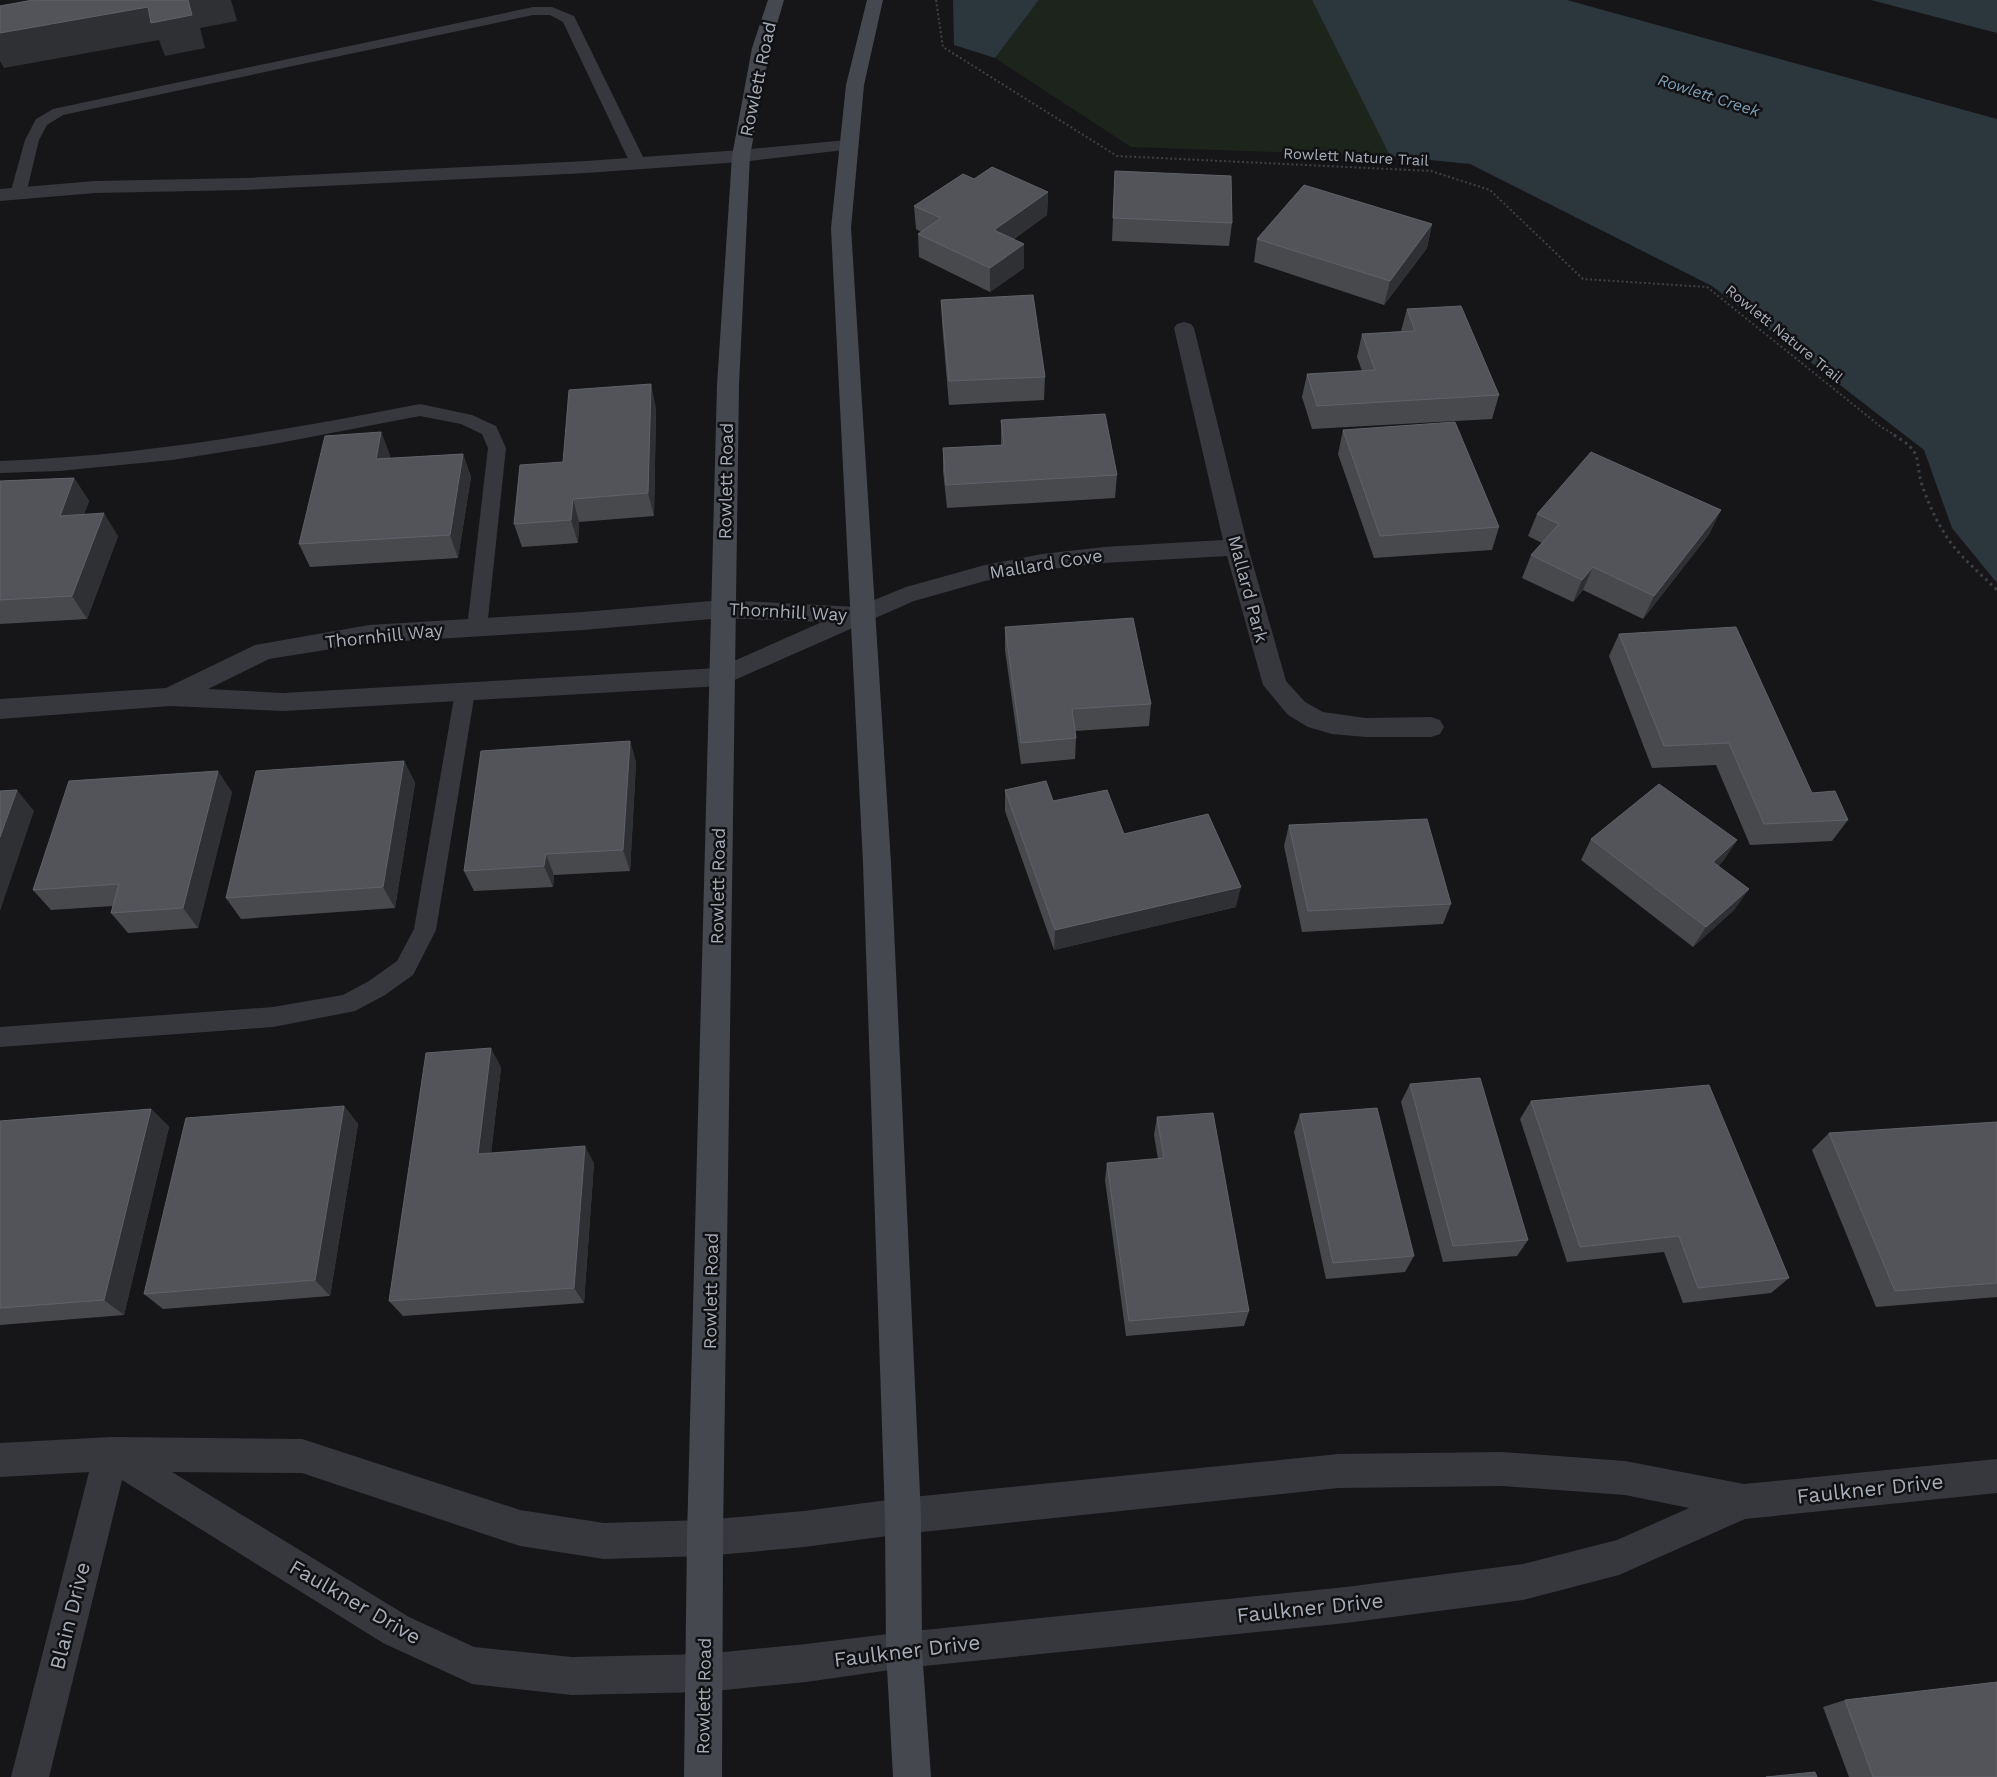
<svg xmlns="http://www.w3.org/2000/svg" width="1997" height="1777" font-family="'Work Sans',sans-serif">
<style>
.green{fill:#1c241c}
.water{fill:#2b363d}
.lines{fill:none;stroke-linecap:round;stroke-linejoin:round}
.path-far1{stroke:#3d4045;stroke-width:2;stroke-dasharray:2 2.5;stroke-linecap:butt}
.path{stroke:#3d4045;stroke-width:3;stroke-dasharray:2.5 4;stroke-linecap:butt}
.lane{fill:#37383e;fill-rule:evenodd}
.street{fill:#37383e;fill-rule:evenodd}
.secondary{fill:#45484e;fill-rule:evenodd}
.wall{fill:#47494d}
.shaded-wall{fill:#2f3033}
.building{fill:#525459;stroke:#5f6268}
.labels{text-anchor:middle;stroke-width:5;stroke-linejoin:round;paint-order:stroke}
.far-street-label{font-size:15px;fill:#a7aeb9;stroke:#111113}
.far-water-label{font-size:16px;font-style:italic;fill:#7d9fb6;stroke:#111113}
.street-label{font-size:18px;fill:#a7aeb9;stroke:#111113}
.near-street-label{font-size:21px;fill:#a7aeb9;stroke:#111113}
</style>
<rect width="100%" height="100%" fill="#161618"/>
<path class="green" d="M1039 0H1312L1390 156 1131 147 995 58Z"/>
<g class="water">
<path d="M953 0H1039L995 58 954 45Z"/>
<path d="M1312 0H1567L1997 119V583L1952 528 1924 450 1712 286 1470 164 1390 156Z"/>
<path d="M1871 0H1997V33Z"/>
</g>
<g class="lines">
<path class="path-far1" d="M936 0 943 47 1117 156 1431 171 1490 190 1583 279 1707 287 1880 426 1896 436"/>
<path class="path" d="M1894 435C1924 453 1914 458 1922 485 1927 500 1935 518 1943 531 1956 554 1978 571 1997 590"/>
<g class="lane">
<path d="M533 7H552L574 16 646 163 643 166 638 168 630 163 563 22 550 15H533L63 115 47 125 39 140 26 194 18 199 10 194 25 140 36 119 53 109Z"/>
<path d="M420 404 472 415 496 426 506 448 487 628 484 633 477 635 470 633 467 628 488 448 482 434 461 424 420 416 274 444 172 460 59 471 0 473V461C143 456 280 431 420 404Z"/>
<path d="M465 684 472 687 475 692 436 930 413 975 385 995 355 1011 273 1027 0 1047V1027L273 1007 343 995 369 981 397 961 414 929 455 692 458 687Z"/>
</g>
<g class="street">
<path d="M847 140 853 141 856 145 853 149 741 162 586 173 244 190 95 193 0 201V189L95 181 244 178 586 161 741 150Z"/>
<path d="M1184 322 1191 324 1194 328 1248 547 1286 681 1305 702 1323 712 1366 718 1431 717 1440 720 1444 727 1440 734 1431 737H1366L1332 734 1308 727 1288 715 1263 685 1227 556 1104 563 1042 570 985 581 914 601 721 686 284 711 170 706 0 719V699L166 688 255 645 369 625 583 612 723 600 857 607 906 587 985 565 1042 554 1104 547 1223 540 1174 328 1177 324ZM723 618 822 622 718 668 284 693 208 689 269 659 369 643 583 630Z"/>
<path d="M111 1437 302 1439 520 1510 604 1523 705 1520 804 1511 903 1498 1338 1454 1503 1452 1625 1461 1744 1484 1997 1459V1493L1745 1519 1619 1575 1523 1600 1346 1623 904 1668 806 1682 704 1692 572 1695 472 1684 383 1643 122 1480 49 1777H11L89 1472 0 1477V1443ZM172 1472 302 1473 520 1546 604 1559 705 1556 804 1547 903 1534 1338 1488 1503 1486 1625 1495 1689 1508 1617 1540 1523 1564 1346 1587 904 1632 806 1644 704 1654 572 1657 474 1647 409 1617Z"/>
</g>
<g class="secondary">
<path d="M768 0H784L770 48 750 156 739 385 723 1538 722 1777H684L687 1538 717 385 732 156 752 48Z"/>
<path d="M867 0H883L864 85 851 228 891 863 921 1516 922 1650 931 1777H893L886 1650 885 1516 863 863 831 228 846 85Z"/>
</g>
</g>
<g class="wall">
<path d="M1115 171 1232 223 1229 246 1112 241Z"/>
<path d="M974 179 1048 192 1047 215 1014 239 1024 268 990 292 919 257 918 234 921 232 916 229 914 206Z"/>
<path d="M1432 224 1427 248 1384 305 1254 262 1257 239Z"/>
<path d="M941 300 1045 377 1044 400 949 405 942 323Z"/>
<path d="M1407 309 1499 395 1492 419 1312 429 1302 397 1307 374 1362 371 1357 357 1362 334 1401 331Z"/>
<path d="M656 408 654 516 579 522 578 543 522 547 514 524 563 462Z"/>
<path d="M1001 420 1117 475 1115 498 947 508 943 471V448L1001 445Z"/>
<path d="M1343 430 1499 527 1492 550 1374 558 1338 454Z"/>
<path d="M381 432 390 456V458L463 454 471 477 458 558 310 567 299 544Z"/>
<path d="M74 478 89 501 84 514 118 536 87 619 0 624V481Z"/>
<path d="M1537 514 1710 533 1643 619 1583 590 1573 602 1522 578 1531 555 1542 543 1528 536Z"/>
<path d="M1005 627 1151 704 1149 726 1075 731 1076 738 1075 759 1021 764 1005 650Z"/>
<path d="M1619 634 1812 793 1848 820 1832 841 1750 845 1716 765 1652 768 1609 656Z"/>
<path d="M630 741 636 763 630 871 554 875 553 887 474 891 464 871Z"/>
<path d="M404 761 415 783 395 908 241 919 226 898Z"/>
<path d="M1005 790 1053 801 1124 834 1236 907 1054 950 1005 811Z"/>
<path d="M232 792 198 928 128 933 111 913 113 906 51 910 33 890Z"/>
<path d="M1289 825 1451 904 1443 924 1302 932 1284 846Z"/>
<path d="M1591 839 1737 840 1723 861 1718 866 1735 909 1693 947 1581 860Z"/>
<path d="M501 1067 491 1153 594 1163 584 1303 403 1316 389 1301Z"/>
<path d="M1410 1084 1528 1240 1517 1256 1443 1262 1401 1102Z"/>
<path d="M1531 1101 1789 1278 1771 1293 1683 1303 1664 1252 1567 1262 1520 1119Z"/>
<path d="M344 1106 358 1124 330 1296 163 1309 144 1294Z"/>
<path d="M151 1109 169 1127 124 1315 0 1325V1121Z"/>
<path d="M1300 1114 1414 1256 1405 1272 1326 1279 1294 1132Z"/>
<path d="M1157 1117 1249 1311 1244 1326 1126 1336 1105 1180 1107 1163 1158 1159 1154 1135Z"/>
<path d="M1997 1122V1297L1876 1307 1812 1150 1829 1133Z"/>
<path d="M1845 1700 1997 1777H1849L1823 1707Z"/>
</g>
<g class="shaded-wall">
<path d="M188 0H231L237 21 200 28 205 48 165 56 159 40 4 68 0 61V33Z"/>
<path d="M1048 192 1047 215 994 253V230Z"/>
<path d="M1432 224 1427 248 1384 305 1390 281Z"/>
<path d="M1024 244V268L990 292V268Z"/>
<path d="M651 384 656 408 654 516 648 493Z"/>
<path d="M381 432 390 456 385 482 376 459Z"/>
<path d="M463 454 471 477 458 558 450 535Z"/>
<path d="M74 478 89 501 74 539 60 516Z"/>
<path d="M573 499 579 522 578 543 571 520Z"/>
<path d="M1721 510 1710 533 1643 619 1654 596Z"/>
<path d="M104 513 118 536 87 619 72 596Z"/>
<path d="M1593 567 1583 590 1573 602 1582 580Z"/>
<path d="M630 741 636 763 630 871 623 850Z"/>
<path d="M404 761 415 783 395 908 383 887Z"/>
<path d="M218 771 232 792 198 928 183 908Z"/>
<path d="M17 790 34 811 0 911V837Z"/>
<path d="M1737 840 1723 861 1700 883 1713 862Z"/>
<path d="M546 854 554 875 553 887 544 866Z"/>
<path d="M1241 887 1236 907 1054 950 1055 930Z"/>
<path d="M1749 889 1735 909 1693 947 1706 927Z"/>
<path d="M491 1048 501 1067 489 1172 478 1154Z"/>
<path d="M344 1106 358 1124 330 1296 315 1280Z"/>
<path d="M151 1109 169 1127 124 1315 104 1300Z"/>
<path d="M585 1146 594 1163 584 1303 574 1288Z"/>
</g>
<g class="building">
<path d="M33 0H188L192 15 151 23 148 7 0 33V6Z"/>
<path d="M992 167 1048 192 994 230 1024 244 990 268 918 234 941 218 914 206 963 174 974 179Z"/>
<path d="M1115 171 1231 176 1232 223 1113 218Z"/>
<path d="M1304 185 1432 224 1390 281 1257 239Z"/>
<path d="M1033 295 1045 377 949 381 941 300Z"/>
<path d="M1461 306 1499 395 1317 406 1307 374 1375 370 1362 334 1415 331 1407 309Z"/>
<path d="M651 384 648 493 573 499 571 520 514 524 520 465 563 462 569 390Z"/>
<path d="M1105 414 1117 475 946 485 943 448 1004 445 1001 420Z"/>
<path d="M1455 422 1499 527 1380 536 1343 430Z"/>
<path d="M381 432 376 459 463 454 450 535 299 544 325 436Z"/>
<path d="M1591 452 1721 510 1654 596 1593 567 1582 580 1531 555 1559 524 1537 514Z"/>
<path d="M74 478 60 516 104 513 72 596 0 600V481Z"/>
<path d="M1133 618 1151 704 1072 709 1076 738 1021 743 1005 627Z"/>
<path d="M1736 627 1812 793 1835 791 1848 820 1764 824 1729 743 1664 746 1619 634Z"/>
<path d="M630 741 623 850 546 854 544 866 464 871 481 751Z"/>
<path d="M404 761 383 887 226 898 256 771Z"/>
<path d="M218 771 183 908 111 913 119 884 33 890 69 781Z"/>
<path d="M1046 781 1053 801 1107 790 1124 834 1208 814 1241 887 1055 930 1005 790Z"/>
<path d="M1659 784 1737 840 1713 862 1749 889 1706 927 1591 839Z"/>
<path d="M17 790 0 837V791Z"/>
<path d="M1427 819 1451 904 1308 911 1289 825Z"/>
<path d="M491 1048 478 1154 585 1146 574 1288 389 1301 426 1053Z"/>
<path d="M1480 1078 1528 1240 1453 1246 1410 1084Z"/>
<path d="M1709 1085 1789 1278 1698 1288 1679 1236 1580 1247 1531 1101Z"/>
<path d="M344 1106 315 1280 144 1294 186 1118Z"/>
<path d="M1377 1108 1414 1256 1333 1263 1300 1114Z"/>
<path d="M151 1109 104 1300 0 1308V1121Z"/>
<path d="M1213 1113 1249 1311 1129 1321 1107 1163 1164 1158 1157 1117Z"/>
<path d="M1997 1122V1283L1895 1291 1829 1133Z"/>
<path d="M1997 1682V1777H1873L1845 1700Z"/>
<path d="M1815 1772 1817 1777H1766Z"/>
</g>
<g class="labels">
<g class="far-street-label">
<text transform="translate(1356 157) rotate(3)" y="5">Rowlett Nature Trail</text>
<text transform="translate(1784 334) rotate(39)" y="5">Rowlett Nature Trail</text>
</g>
<g class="far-water-label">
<text transform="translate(1709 95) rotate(18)" y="6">Rowlett Creek</text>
</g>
<g class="street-label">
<text transform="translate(758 79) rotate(-78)" y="6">Rowlett Road</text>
<text transform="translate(726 481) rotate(-89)" y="6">Rowlett Road</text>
<text transform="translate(1046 564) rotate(-9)" y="6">Mallard Cove</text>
<text transform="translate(1248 589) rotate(75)" y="6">Mallard Park</text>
<text transform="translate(788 612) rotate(3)" y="6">Thornhill Way</text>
<text transform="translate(384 636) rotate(-6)" y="6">Thornhill Way</text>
<text transform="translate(718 886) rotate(-89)" y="6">Rowlett Road</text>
<text transform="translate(711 1291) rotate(-89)" y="6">Rowlett Road</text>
<text transform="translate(704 1696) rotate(-89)" y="6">Rowlett Road</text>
</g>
<g class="near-street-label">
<text transform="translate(1870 1489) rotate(-6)" y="7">Faulkner Drive</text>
<text transform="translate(355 1602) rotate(30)" y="7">Faulkner Drive</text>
<text transform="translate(1310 1608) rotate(-6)" y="7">Faulkner Drive</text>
<text transform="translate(70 1616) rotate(-76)" y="7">Blain Drive</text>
<text transform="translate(907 1651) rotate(-7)" y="7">Faulkner Drive</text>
</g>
</g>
</svg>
